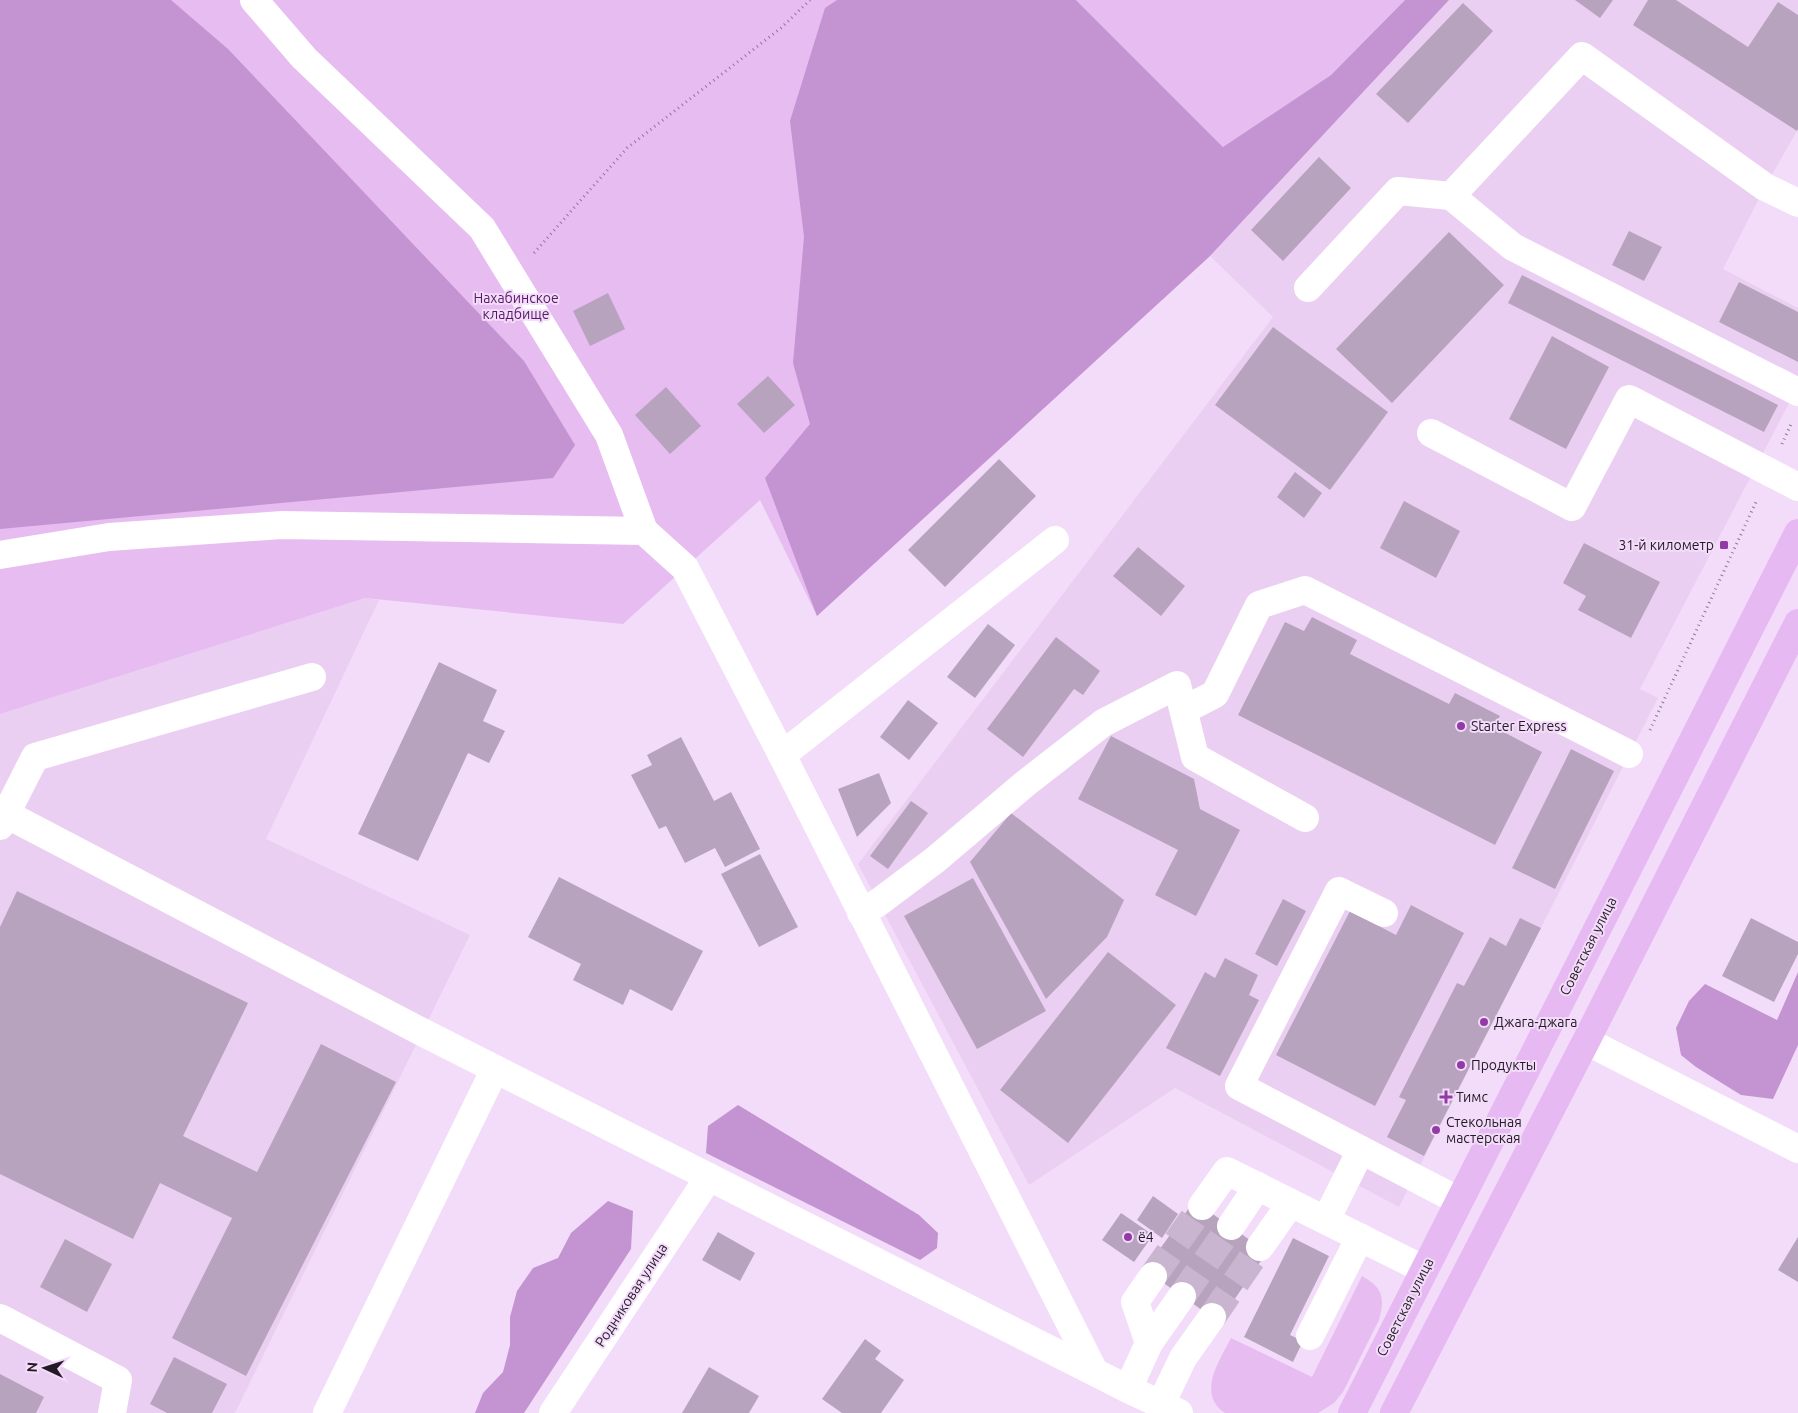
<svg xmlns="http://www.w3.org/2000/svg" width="1798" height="1413" font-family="Ubuntu,sans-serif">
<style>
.built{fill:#ebcff2}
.green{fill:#e6bcf1}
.forest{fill:#c493d1}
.building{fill:#b8a3be}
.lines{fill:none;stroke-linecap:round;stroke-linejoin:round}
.minor-tunnel{stroke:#c9b5cf;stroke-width:28;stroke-dasharray:28 14;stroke-linecap:butt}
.path{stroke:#8c7c90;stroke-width:3;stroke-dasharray:1 4;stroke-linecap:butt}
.minor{stroke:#fff;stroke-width:28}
.major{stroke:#e6b9f2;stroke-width:28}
.poi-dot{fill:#923ba7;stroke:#f3dcf9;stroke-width:2}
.labels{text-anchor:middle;stroke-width:4;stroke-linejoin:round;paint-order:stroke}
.park-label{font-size:14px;fill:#561a64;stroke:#f3dcf9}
.poi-label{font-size:14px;fill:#231a25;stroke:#f3dcf9;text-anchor:start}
.street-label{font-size:14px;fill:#231a25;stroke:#f3dcf9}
</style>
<rect width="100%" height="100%" fill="#f3dcf9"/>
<g class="built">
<path d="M1449 0H1798V129L1765 187 1723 269 1798 308V386L1640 689 1658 698 1399 1207 1175 1088 1029 1185 858 864 1273 317 1210 256Z"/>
<path d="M365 598 379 600 266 839 470 935 235 1413H0V714Z"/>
</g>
<g class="green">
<path d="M0 0H1006L1210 256 817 616 760 500 623 624 365 598 0 714Z"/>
<path d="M1076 0H1405L1331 75 1223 147Z"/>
<path d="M1362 1276C1383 1288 1385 1297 1379 1320L1343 1392 1334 1403 1318 1413H1225C1196 1394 1220 1360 1231 1338L1312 1377Z"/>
</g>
<g class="forest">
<path d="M0 0H171L228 49 524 361 575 445 553 478 0 529Z"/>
<path d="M837 0H1076L1223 147 1331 75 1405 0H1449L1210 256 817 616 765 478 810 424 793 363 804 237 790 121 825 8Z"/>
<path d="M1798 972V1045L1773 1099 1741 1095 1696 1067 1681 1055 1676 1028 1689 1001 1705 984 1777 1020Z"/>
<path d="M738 1105 919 1215 938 1233 937 1248 920 1260 706 1153 708 1126Z"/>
<path d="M608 1201 633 1211 631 1249 524 1413H475L483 1393 503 1372 510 1345V1317L517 1291 533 1268 558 1258 571 1233Z"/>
</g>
<g class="building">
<path d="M1575 0H1613L1600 18Z"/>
<path d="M1648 0H1676L1748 47 1778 2 1798 15V129L1797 131 1633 25Z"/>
<path d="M1463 3 1493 31 1408 123 1376 94Z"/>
<path d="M1319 157 1351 188 1283 261 1251 230Z"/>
<path d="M1629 231 1662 247 1644 281 1612 265Z"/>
<path d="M1449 232 1504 285 1392 403 1336 349Z"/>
<path d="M1522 275 1778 405 1764 432 1508 303Z"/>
<path d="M1739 282 1798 312V362L1719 322Z"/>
<path d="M608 293 625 329 590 346 573 311Z"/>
<path d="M1273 327 1388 412 1330 490 1215 405Z"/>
<path d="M1552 336 1609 367 1566 449 1509 419Z"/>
<path d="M768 376 795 405 764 433 737 404Z"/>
<path d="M666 387 701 426 670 454 635 415Z"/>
<path d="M999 459 1036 496 945 587 908 550Z"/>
<path d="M1295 472 1322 493 1304 518 1277 497Z"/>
<path d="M1404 501 1460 531 1436 578 1380 548Z"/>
<path d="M1584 543 1660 582 1631 638 1578 610 1586 596 1563 583Z"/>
<path d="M1138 547 1185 586 1161 616 1113 576Z"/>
<path d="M1312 617 1357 640 1350 654 1449 704 1455 693 1500 716 1494 727 1542 752 1495 845 1238 715 1285 622 1304 631Z"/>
<path d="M988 624 1015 645 975 698 947 677Z"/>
<path d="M1056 637 1100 671 1083 695 1074 689 1023 757 987 729Z"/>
<path d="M439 662 497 690 483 721 505 731 489 763 468 753 418 861 358 834Z"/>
<path d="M908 700 938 723 909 760 880 737Z"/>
<path d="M1111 736 1194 779 1200 809 1240 830 1196 916 1155 895 1178 850 1078 799Z"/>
<path d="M681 737 714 801 731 792 760 849 725 867 715 848 685 863 666 826 659 829 631 775 652 765 647 755Z"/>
<path d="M1571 749 1614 771 1555 889 1512 868Z"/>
<path d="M879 773 891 803 857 837 838 789Z"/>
<path d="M911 801 928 813 888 869 870 856Z"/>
<path d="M1011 813 1124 900 1107 937 1046 999 970 862Z"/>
<path d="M760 854 798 927 759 947 721 874Z"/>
<path d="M559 877 703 951 672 1011 630 989 623 1005 573 980 581 964 528 937Z"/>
<path d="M973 878 1046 1011 977 1049 904 916Z"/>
<path d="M17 891 248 1003 183 1136 257 1172 321 1044 396 1082 246 1376 172 1338 232 1218 160 1183 133 1239 0 1174V927Z"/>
<path d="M1283 899 1306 911 1277 966 1255 954Z"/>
<path d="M1411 905 1464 933 1375 1106 1276 1055 1350 911 1396 935Z"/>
<path d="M1520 918 1541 928 1424 1156 1387 1137 1406 1100 1399 1097 1457 983 1464 986 1490 937 1506 946Z"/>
<path d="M1751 918 1798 942V954L1774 1002 1722 976Z"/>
<path d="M1108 952 1176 1005 1068 1143 1000 1090Z"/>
<path d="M1225 958 1258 975 1249 995 1259 1000 1220 1076 1166 1048 1205 972 1215 978Z"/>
<path d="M1153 1196 1178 1214 1162 1238 1137 1220Z"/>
<path d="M1194 1201 1267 1252 1219 1322 1145 1270Z"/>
<path d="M1121 1213 1153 1235 1134 1262 1102 1240Z"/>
<path d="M718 1232 755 1253 740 1281 702 1260Z"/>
<path d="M1798 1237V1282L1778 1270Z"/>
<path d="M1293 1238 1329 1256 1290 1335 1303 1341 1293 1362 1244 1337Z"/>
<path d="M65 1239 112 1264 87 1312 40 1287Z"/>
<path d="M865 1339 881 1351 875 1359 904 1380 881 1413H842L822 1399Z"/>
<path d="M174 1357 227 1384 212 1413H167L150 1404Z"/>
<path d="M709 1367 759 1396 749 1413H682Z"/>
<path d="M0 1374 44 1397 36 1413H0Z"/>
</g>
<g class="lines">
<g class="minor-tunnel">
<path d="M1153 1276 1202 1206"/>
<path d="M1182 1296 1231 1226"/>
<path d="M1212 1317 1260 1247"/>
</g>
<g class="path">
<path d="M534 253 627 148 781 28 810 0"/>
<path d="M1782 444 1792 422"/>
<path d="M1650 730 1756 502"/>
</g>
<g class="minor">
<path d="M254 0 304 58 482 228 609 435 644 531"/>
<path d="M1451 196 1513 247 1798 392"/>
<path d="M1308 288 1398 191 1451 196 1582 56 1765 187 1798 203"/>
<path d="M1431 433 1572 507 1629 399 1798 487"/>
<path d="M0 555 109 537 282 525 644 531 685 568 782 755 1094 1371"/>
<path d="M1184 710 1215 694 1259 605 1305 590 1629 754"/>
<path d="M782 755 1055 540"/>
<path d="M6 814 35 757 312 677"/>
<path d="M0 826 6 814 422 1032 1128 1389 1179 1413"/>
<path d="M861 913 879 902 935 860 1026 783 1103 723 1177 685 1195 757 1305 818"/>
<path d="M1384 913 1339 891 1239 1086 1459 1201"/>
<path d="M1586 1041 1798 1149"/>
<path d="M1202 1206 1227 1171 1423 1269"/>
<path d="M1326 1220 1361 1150"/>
<path d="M1231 1226 1258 1186"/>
<path d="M1260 1247 1291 1203"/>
<path d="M0 1318 118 1380 112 1413"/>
<path d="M1310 1336 1360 1237"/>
<path d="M1149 1343 1135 1302 1153 1276"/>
<path d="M1128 1389 1149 1343 1182 1296"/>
<path d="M1161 1404 1183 1358 1212 1317"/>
<path d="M327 1413 495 1069"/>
<path d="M553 1413 709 1177"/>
</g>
<g class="major">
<path d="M1352 1413 1798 533"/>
<path d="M1394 1413 1586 1041 1798 623"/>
</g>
</g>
<g class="poi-dot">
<rect x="1719" y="540" width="10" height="10" rx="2.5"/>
<circle cx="1461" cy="726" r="5"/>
<circle cx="1484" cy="1022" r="5"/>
<circle cx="1461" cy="1065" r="5"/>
<path d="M1443.5 1089.5h5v5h5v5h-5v5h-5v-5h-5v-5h5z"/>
<circle cx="1436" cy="1130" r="5"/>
<circle cx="1128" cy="1237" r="5"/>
</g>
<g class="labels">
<g class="park-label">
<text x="516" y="303">Нахабинское<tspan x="516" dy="16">кладбище</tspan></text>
</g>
<g class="poi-label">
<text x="1714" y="550" text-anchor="end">31-й километр</text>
<text x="1471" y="731">Starter Express</text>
<text x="1494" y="1027">Джага-джага</text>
<text x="1471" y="1070">Продукты</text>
<text x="1456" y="1102">Тимс</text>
<text x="1446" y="1127">Стекольная<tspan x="1446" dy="16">мастерская</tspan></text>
<text x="1138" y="1242">ё4</text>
</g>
<g class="street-label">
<text transform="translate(1588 946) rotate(-63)" y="5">Советская улица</text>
<text transform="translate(631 1295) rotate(-57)" y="5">Родниковая улица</text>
<text transform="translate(1405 1307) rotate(-63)" y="5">Советская улица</text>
</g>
</g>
<g transform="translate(45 1368) rotate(274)" stroke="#f3dcf9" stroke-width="4" paint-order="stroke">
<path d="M0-4L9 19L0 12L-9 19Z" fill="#231a25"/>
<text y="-8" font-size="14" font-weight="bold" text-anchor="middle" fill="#231a25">N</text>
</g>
</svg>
